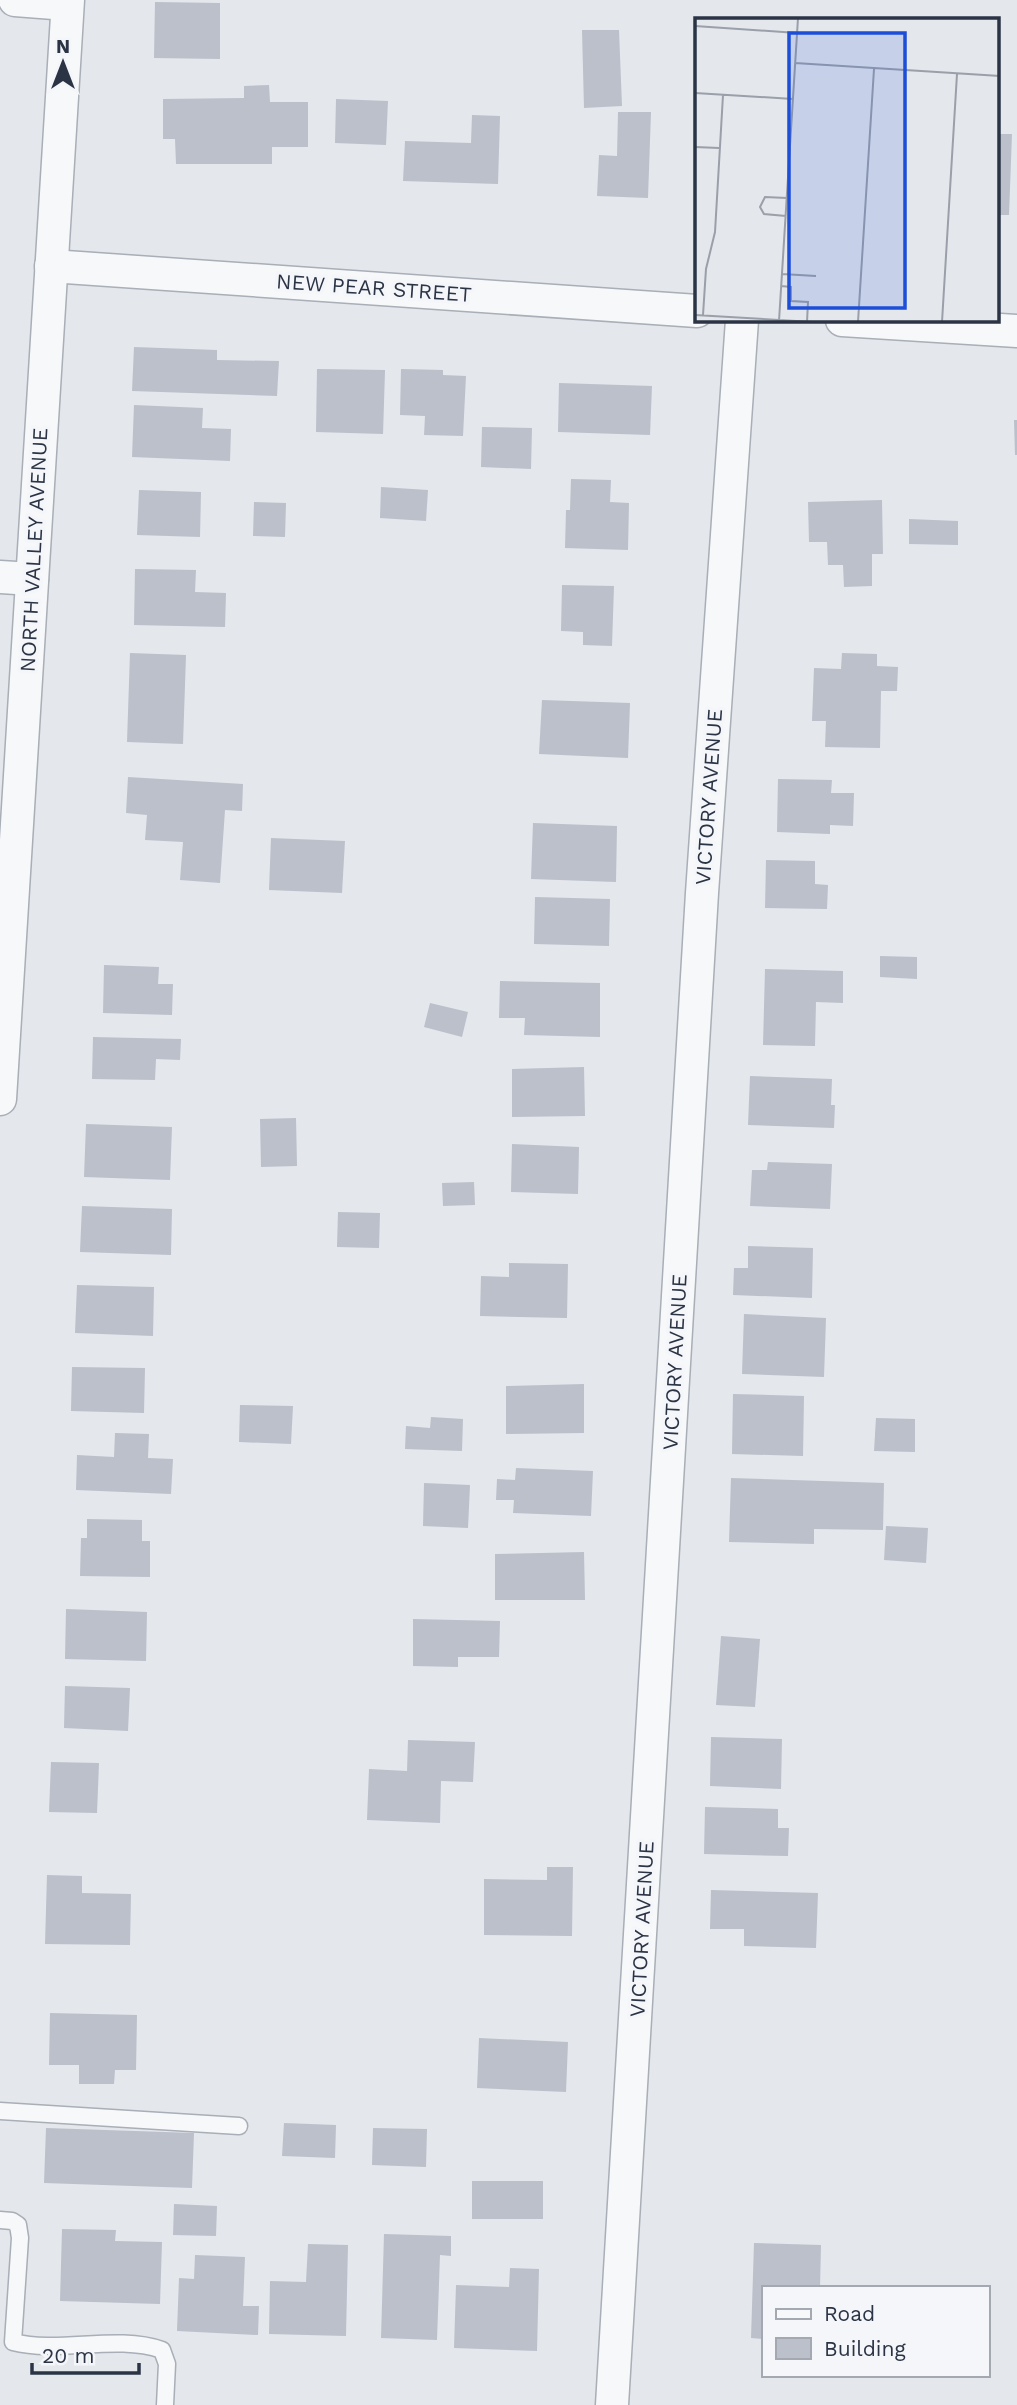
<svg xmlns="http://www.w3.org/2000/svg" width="1017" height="2405" font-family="'Work Sans',sans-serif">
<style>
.building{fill:#bbc0ca}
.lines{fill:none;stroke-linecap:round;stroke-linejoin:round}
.lane-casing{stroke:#a9aeb7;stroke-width:19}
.street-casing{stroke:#a9aeb7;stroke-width:35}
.lane{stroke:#f7f8fa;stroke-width:16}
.street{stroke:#f7f8fa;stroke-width:32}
.labels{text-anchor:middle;stroke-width:7;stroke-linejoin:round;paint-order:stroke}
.street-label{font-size:21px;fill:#2b3445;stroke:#f4f6f9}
.inset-road{fill:none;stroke:#9a9fa9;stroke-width:2}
.view{fill:#1d4ed8;fill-opacity:0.15;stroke:#1d4ed8;stroke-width:3.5}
.inset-edge{fill:none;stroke:#2b3445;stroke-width:3.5}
</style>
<rect width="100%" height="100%" fill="#e4e7ec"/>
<g class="building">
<path d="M155 2 220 3V59L154 58Z"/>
<path d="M582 30H619L622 106 584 108Z"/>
<path d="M269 85 270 102H308V147H272V164H176L175 139H163V99L244 98V86Z"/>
<path d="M336 99 388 101 386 145 335 143Z"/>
<path d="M618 112H651L648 198 597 196 599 155 617 156Z"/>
<path d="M472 115 500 116 498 184 403 181 405 141 471 143Z"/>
<path d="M998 134H1012L1009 215H998Z"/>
<path d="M134 347 217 350V360L279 361 277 396 132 391Z"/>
<path d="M317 369 385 370 383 434 316 432Z"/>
<path d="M401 369 443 370V375L466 376 463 436 424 435 425 416 400 415Z"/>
<path d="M559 383 652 386 650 435 558 432Z"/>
<path d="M134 405 203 408 202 428 231 429 230 461 132 457Z"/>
<path d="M1014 420H1017V455H1015Z"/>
<path d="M482 427 532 428 531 469 481 467Z"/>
<path d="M571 479 611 480 610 502 629 503 628 550 565 548 566 510H570Z"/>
<path d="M381 487 428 490 426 521 380 518Z"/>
<path d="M139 490 201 492 200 537 137 535Z"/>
<path d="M882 500 883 554H872V586L844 587 843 565H828L827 542H809L808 502Z"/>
<path d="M254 502 286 503 285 537 253 536Z"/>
<path d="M909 519 958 521V545L909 544Z"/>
<path d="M135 569 196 570 195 592 226 593 225 627 134 625Z"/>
<path d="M562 585 614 586 612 646 583 645V632L561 631Z"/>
<path d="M130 653 186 655 183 744 127 742Z"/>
<path d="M842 653 877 654V666L898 667 897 691H881L880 748 825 747 826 721H812L814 668 841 669Z"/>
<path d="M542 700 630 703 628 758 539 754Z"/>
<path d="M128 777 243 784 242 811 225 810 220 883 180 880 183 842 145 840 147 815 126 813Z"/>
<path d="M778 779 832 780 831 793H854L853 826 830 825V834L777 832Z"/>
<path d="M533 823 617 826 616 882 531 879Z"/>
<path d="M271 838 345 841 342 893 269 890Z"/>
<path d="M766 860 815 861V884L828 885 827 909 765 908Z"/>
<path d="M535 897 610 899 609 946 534 944Z"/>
<path d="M880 956 917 957V979L880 977Z"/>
<path d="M104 965 159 967 158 984H173L172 1015 103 1013Z"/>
<path d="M765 969 843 971V1003L816 1002 815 1046 763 1045Z"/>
<path d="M500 981 600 983V1037L524 1035 525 1018H499Z"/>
<path d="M430 1003 468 1012 462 1037 424 1027Z"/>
<path d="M93 1037 181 1039 180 1060 156 1059 155 1080 92 1079Z"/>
<path d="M584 1067 585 1116 512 1117V1069Z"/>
<path d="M750 1076 832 1079 831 1105H835L834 1128 748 1125Z"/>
<path d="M296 1118 297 1166 261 1167 260 1119Z"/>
<path d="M86 1124 172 1127 170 1180 84 1177Z"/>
<path d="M512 1144 579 1147 578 1194 511 1192Z"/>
<path d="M768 1162 832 1164 830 1209 750 1206 752 1170H767Z"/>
<path d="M474 1182 475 1205 443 1206 442 1183Z"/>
<path d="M82 1206 172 1209 171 1255 80 1252Z"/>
<path d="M338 1212 380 1213 379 1248 337 1247Z"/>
<path d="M748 1246 813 1248 812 1298 733 1295 734 1268H748Z"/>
<path d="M509 1263 568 1264 567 1318 480 1316 481 1276 509 1277Z"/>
<path d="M77 1285 154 1287 153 1336 75 1333Z"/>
<path d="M744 1314 826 1318 824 1377 742 1374Z"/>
<path d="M72 1367 145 1368 144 1413 71 1411Z"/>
<path d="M584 1384V1433L506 1434V1386Z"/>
<path d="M733 1394 804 1396 803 1456 732 1454Z"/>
<path d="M240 1405 293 1406 291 1444 239 1442Z"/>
<path d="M431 1417 463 1419 462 1451 405 1449 406 1426 430 1428Z"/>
<path d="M876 1418 915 1419V1452L874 1451Z"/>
<path d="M115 1433 149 1434 148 1458 173 1459 171 1494 76 1490 77 1455 114 1457Z"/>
<path d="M516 1468 593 1471 591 1516 513 1513 514 1500H496L497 1479 515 1480Z"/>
<path d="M731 1478 884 1483 883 1530 814 1529V1544L729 1542Z"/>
<path d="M424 1483 470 1485 468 1528 423 1526Z"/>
<path d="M87 1519 142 1520V1541H150V1577L80 1576 81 1538H87Z"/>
<path d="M886 1526 928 1528 926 1563 884 1560Z"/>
<path d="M584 1552 585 1600H495V1554Z"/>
<path d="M66 1609 147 1612 146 1661 65 1659Z"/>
<path d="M413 1619 500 1621 499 1657H458V1667L413 1666Z"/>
<path d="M721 1636 760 1639 755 1707 716 1705Z"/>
<path d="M65 1686 130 1688 128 1731 64 1728Z"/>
<path d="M711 1737 782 1739 781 1789 710 1786Z"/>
<path d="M408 1740 475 1742 473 1782 441 1781 440 1823 367 1820 369 1769 407 1771Z"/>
<path d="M51 1762 99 1763 97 1813 49 1812Z"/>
<path d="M705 1807 778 1809V1828H789L788 1856 704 1854Z"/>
<path d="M547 1867H573L572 1936 484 1935V1879L547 1880Z"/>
<path d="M47 1875 82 1876V1893L131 1894 130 1945 45 1944Z"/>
<path d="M711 1890 818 1893 816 1948 744 1946V1929H710Z"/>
<path d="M50 2013 137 2015 136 2070H115L114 2084H79V2065H49Z"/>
<path d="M479 2038 568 2042 566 2092 477 2088Z"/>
<path d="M284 2123 336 2125 335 2158 282 2156Z"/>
<path d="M46 2128 194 2133 192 2188 44 2183Z"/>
<path d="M373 2128 427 2129 426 2167 372 2165Z"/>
<rect x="472" y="2181" width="71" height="38"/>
<path d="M174 2204 217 2206 216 2236 173 2235Z"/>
<path d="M62 2229 116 2230 115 2241 162 2242 160 2304 60 2301Z"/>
<path d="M384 2234 451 2236V2256L440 2255 437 2340 381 2338Z"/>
<path d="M754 2243 821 2245 820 2288H763V2339L751 2338Z"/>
<path d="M308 2244 348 2245 346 2336 269 2334 270 2281 306 2282Z"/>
<path d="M195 2255 245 2257 243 2306H259L258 2335 177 2331 179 2278 194 2279Z"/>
<path d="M510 2268 539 2269 537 2351 454 2348 456 2285 509 2287Z"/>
</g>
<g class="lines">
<defs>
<g id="lane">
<path d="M0 2111 239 2126"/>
<path d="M0 2220 12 2221 18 2225 20 2238 13 2342C60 2354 116 2334 162 2350L167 2364 165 2405"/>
</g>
<g id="street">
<path d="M15 0 67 4"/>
<path d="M51 266 697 311"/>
<path d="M842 320 1017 331"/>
<path d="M0 577 32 579"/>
<path d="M0 1099 68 0"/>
<path d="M612 2405 702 893 742 320"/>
</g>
</defs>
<use href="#lane" class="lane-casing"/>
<use href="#street" class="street-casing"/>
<use href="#lane" class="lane"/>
<use href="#street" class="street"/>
</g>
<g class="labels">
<g class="street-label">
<text transform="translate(374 288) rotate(4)" y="7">NEW PEAR STREET</text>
<text transform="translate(34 550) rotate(-87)" y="7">NORTH VALLEY AVENUE</text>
<text transform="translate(709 797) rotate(-86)" y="7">VICTORY AVENUE</text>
<text transform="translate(675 1362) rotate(-87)" y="7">VICTORY AVENUE</text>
<text transform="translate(642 1929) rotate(-87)" y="7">VICTORY AVENUE</text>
</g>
</g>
<g transform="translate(695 18)">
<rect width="304" height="304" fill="#e4e7ec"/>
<path class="inset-road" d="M0 8 102 15M100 45 305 58M0 75 98 81M0 129 24 130M91 198 69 196 65 189 70 179 92 180M87 256 121 258M86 268 96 269V283L113 284 112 304M0 297 118 304M8 297 11 251 20 214 28 77M84 303 103 0M163 304 179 51M247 304 262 56"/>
<path class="view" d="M94 15H210V290H94Z"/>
<rect width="304" height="304" class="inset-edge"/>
</g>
<rect x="762" y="2286" width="228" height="91" fill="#f4f6f9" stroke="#a4a8b1" stroke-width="2"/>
<rect x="776" y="2309" width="35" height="10" fill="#f7f8fa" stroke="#a4a8b1" stroke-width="2"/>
<text x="824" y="2321" font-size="21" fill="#2b3445">Road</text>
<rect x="776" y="2338" width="35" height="21" fill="#bbc0ca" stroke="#a4a8b1" stroke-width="2"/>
<text x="824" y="2356" font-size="21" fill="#2b3445">Building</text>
<g transform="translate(63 63)" stroke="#f4f6f9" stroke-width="5" paint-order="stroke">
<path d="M0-5L12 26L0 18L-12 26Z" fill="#2b3445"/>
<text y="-10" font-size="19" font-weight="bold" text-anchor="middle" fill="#2b3445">N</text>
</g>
<path d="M32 2363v10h107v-10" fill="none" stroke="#2b3445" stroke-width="3.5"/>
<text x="42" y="2363" font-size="21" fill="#2b3445" stroke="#f4f6f9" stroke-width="5" paint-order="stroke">20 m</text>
</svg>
